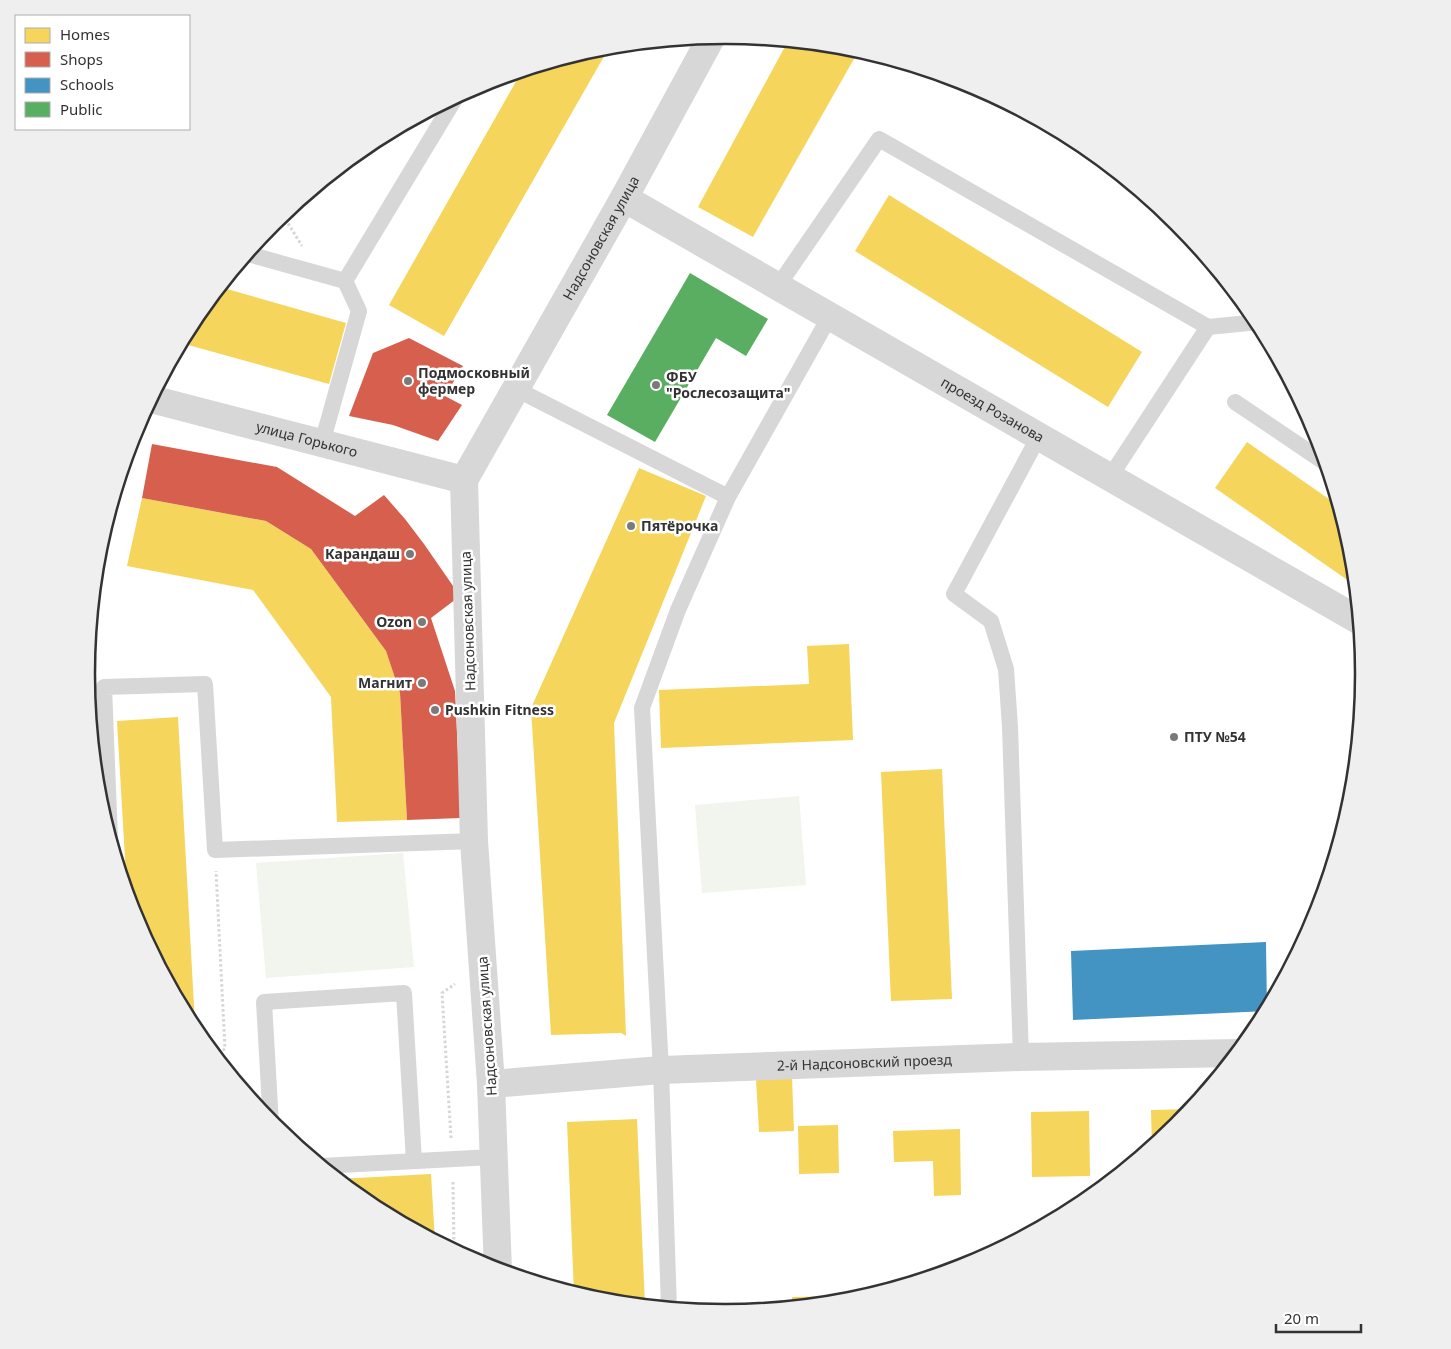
<svg xmlns="http://www.w3.org/2000/svg" width="1451" height="1349" font-family="'Noto Sans',sans-serif">
<style>
.green{fill:#f1f5ed}
.homes{fill:#f6d55c}
.shops{fill:#d6604d}
.schools{fill:#4393c3}
.public{fill:#5aae61}
.lines{fill:none;stroke-linecap:round;stroke-linejoin:round}
.path{stroke:#d6d6d6;stroke-width:3;stroke-dasharray:2.5 2.5;stroke-linecap:butt}
.service{stroke:#d7d7d7;stroke-width:16}
.minor{stroke:#d7d7d7;stroke-width:28}
.poi-dot{fill:#7a7a7a;stroke:#fff;stroke-width:2}
.labels{text-anchor:middle;stroke-width:5;stroke-linejoin:round;paint-order:stroke}
.street-label{font-size:14px;fill:#333;stroke:#fff}
.poi-label{font-size:14px;font-weight:bold;fill:#333;stroke:#fff;text-anchor:start}
.rim{fill:none;stroke:#333;stroke-width:2.5}
</style>
<rect width="100%" height="100%" fill="#fff"/>
<g class="green">
<path d="M799 796 806 885 702 893 695 805Z"/>
<path d="M403 853 414 967 266 978 256 863Z"/>
</g>
<g class="homes">
<path d="M788 41 851 47 859 50 753 237 698 207Z"/>
<path d="M610 46 444 336 389 305 522 71 601 47Z"/>
<path d="M889 195 1142 352 1108 407 855 251Z"/>
<path d="M220 287 346 323 329 384 181 343 194 319Z"/>
<path d="M1247 442 1339 506 1353 550 1356 586 1215 488Z"/>
<path d="M639 468 706 496 614 723 626 1036 621 1033 551 1035 531 708Z"/>
<path d="M142 498 266 521 311 549 386 651 400 693 407 820 337 822 331 697 253 590 127 566Z"/>
<path d="M849 644 853 740 661 748 659 690 809 684 807 646Z"/>
<path d="M178 717 195 1024H191L135 919 127 893 117 721Z"/>
<path d="M942 769 952 999 891 1001 881 772Z"/>
<path d="M792 1077 794 1131 759 1132 756 1079Z"/>
<path d="M1192 1109 1177 1127 1152 1148 1151 1110Z"/>
<path d="M1089 1111 1090 1176 1032 1177 1031 1112Z"/>
<path d="M637 1119 645 1306 600 1302 574 1294 567 1122Z"/>
<path d="M838 1125 839 1173 799 1174 798 1126Z"/>
<path d="M960 1129 961 1195 934 1196 933 1161 894 1162 893 1131Z"/>
<path d="M431 1174 435 1241 370 1206 338 1179Z"/>
<path d="M842 1296V1303L792 1307V1297Z"/>
</g>
<g class="shops">
<path d="M409 338 463 366 445 396 462 405 438 441 393 425 349 416 373 353Z"/>
<path d="M152 444 277 467 355 516 384 495 405 519 424 544 460 596 431 618 455 691 461 818 407 820 400 693 386 651 311 549 266 521 142 498Z"/>
</g>
<path class="schools" d="M1266 942 1267 1011 1073 1020 1071 951Z"/>
<path class="public" d="M690 273 768 319 746 356 716 338 655 442 607 415Z"/>
<g class="lines">
<g class="path">
<path d="M283 215 302 246"/>
<path d="M214 1055 225 1049 216 871"/>
<path d="M451 1138 442 993 455 984"/>
<path d="M453 1182 454 1251"/>
</g>
<g class="service">
<path d="M248 254 345 281"/>
<path d="M778 286 879 139 1208 327 1110 477"/>
<path d="M1208 327 1259 322"/>
<path d="M516 389 728 497"/>
<path d="M1235 402 1327 464"/>
<path d="M322 443 359 311 345 281 456 97"/>
<path d="M110 839 104 687 205 684 215 850 474 841"/>
<path d="M1021 1057 1010 727 1006 669 991 621 954 594 1039 436"/>
<path d="M271 1124 264 1002 404 993 414 1161"/>
<path d="M321 1166 493 1157"/>
<path d="M669 1308 661 1070 642 708 678 610 728 497 830 316"/>
</g>
<g class="minor">
<path id="s1" d="M624 198 1360 621"/>
<path id="s2" d="M151 399 464 480"/>
<path id="s3" d="M491 1084 661 1070 1021 1057 1239 1053"/>
<path id="s4" d="M498 1271 491 1084 474 841 464 480 624 198 712 36"/>
</g>
</g>
<g class="poi-dot">
<circle cx="408" cy="381" r="5"/>
<circle cx="656" cy="385" r="5"/>
<circle cx="631" cy="526" r="5"/>
<circle cx="410" cy="554" r="5"/>
<circle cx="422" cy="622" r="5"/>
<circle cx="422" cy="683" r="5"/>
<circle cx="435" cy="710" r="5"/>
<circle cx="1174" cy="737" r="5"/>
</g>
<g class="labels">
<g class="street-label">
<text dy="5" stroke="none"><textPath href="#s4" startOffset="1070">Надсоновская улица</textPath></text>
<text dy="5" stroke="none"><textPath href="#s1" startOffset="425">проезд Розанова</textPath></text>
<text dy="5" stroke="none"><textPath href="#s2" startOffset="161">улица Горького</textPath></text>
<text transform="translate(468 621) rotate(-92)" y="5">Надсоновская улица</text>
<text transform="translate(487 1026) rotate(-94)" y="5">Надсоновская улица</text>
<text dy="5" stroke="none"><textPath href="#s3" startOffset="374">2-й Надсоновский проезд</textPath></text>
</g>
<g class="poi-label">
<text x="418" y="378">Подмосковный<tspan x="418" dy="16">фермер</tspan></text>
<text x="666" y="382">ФБУ<tspan x="666" dy="16">"Рослесозащита"</tspan></text>
<text x="641" y="531">Пятёрочка</text>
<text x="400" y="559" text-anchor="end">Карандаш</text>
<text x="412" y="627" text-anchor="end">Ozon</text>
<text x="412" y="688" text-anchor="end">Магнит</text>
<text x="445" y="715">Pushkin Fitness</text>
<text x="1184" y="742">ПТУ №54</text>
</g>
</g>
<path d="M0 0H1451V1349H0ZM95 674a630 630 0 1 1 1260 0a630 630 0 1 1-1260 0Z" fill="#efefef" fill-rule="evenodd"/>
<path class="rim" d="M95 674a630 630 0 1 1 1260 0a630 630 0 1 1-1260 0Z"/>
<rect x="15" y="15" width="175" height="115" fill="#ffffff" stroke="#adadad"/>
<rect x="25" y="28" width="25" height="15" fill="#f6d55c" stroke="#adadad"/>
<text x="60" y="40" font-size="15" fill="#333333">Homes</text>
<rect x="25" y="52" width="25" height="15" fill="#d6604d" stroke="#adadad"/>
<text x="60" y="65" font-size="15" fill="#333333">Shops</text>
<rect x="25" y="78" width="25" height="15" fill="#4393c3" stroke="#adadad"/>
<text x="60" y="90" font-size="15" fill="#333333">Schools</text>
<rect x="25" y="102" width="25" height="15" fill="#5aae61" stroke="#adadad"/>
<text x="60" y="115" font-size="15" fill="#333333">Public</text>
<path d="M1276 1324v8h85v-8" fill="none" stroke="#333333" stroke-width="2.5"/>
<text x="1284" y="1324" font-size="15" fill="#333333" stroke="#ffffff" stroke-width="4" paint-order="stroke">20 m</text>
</svg>
